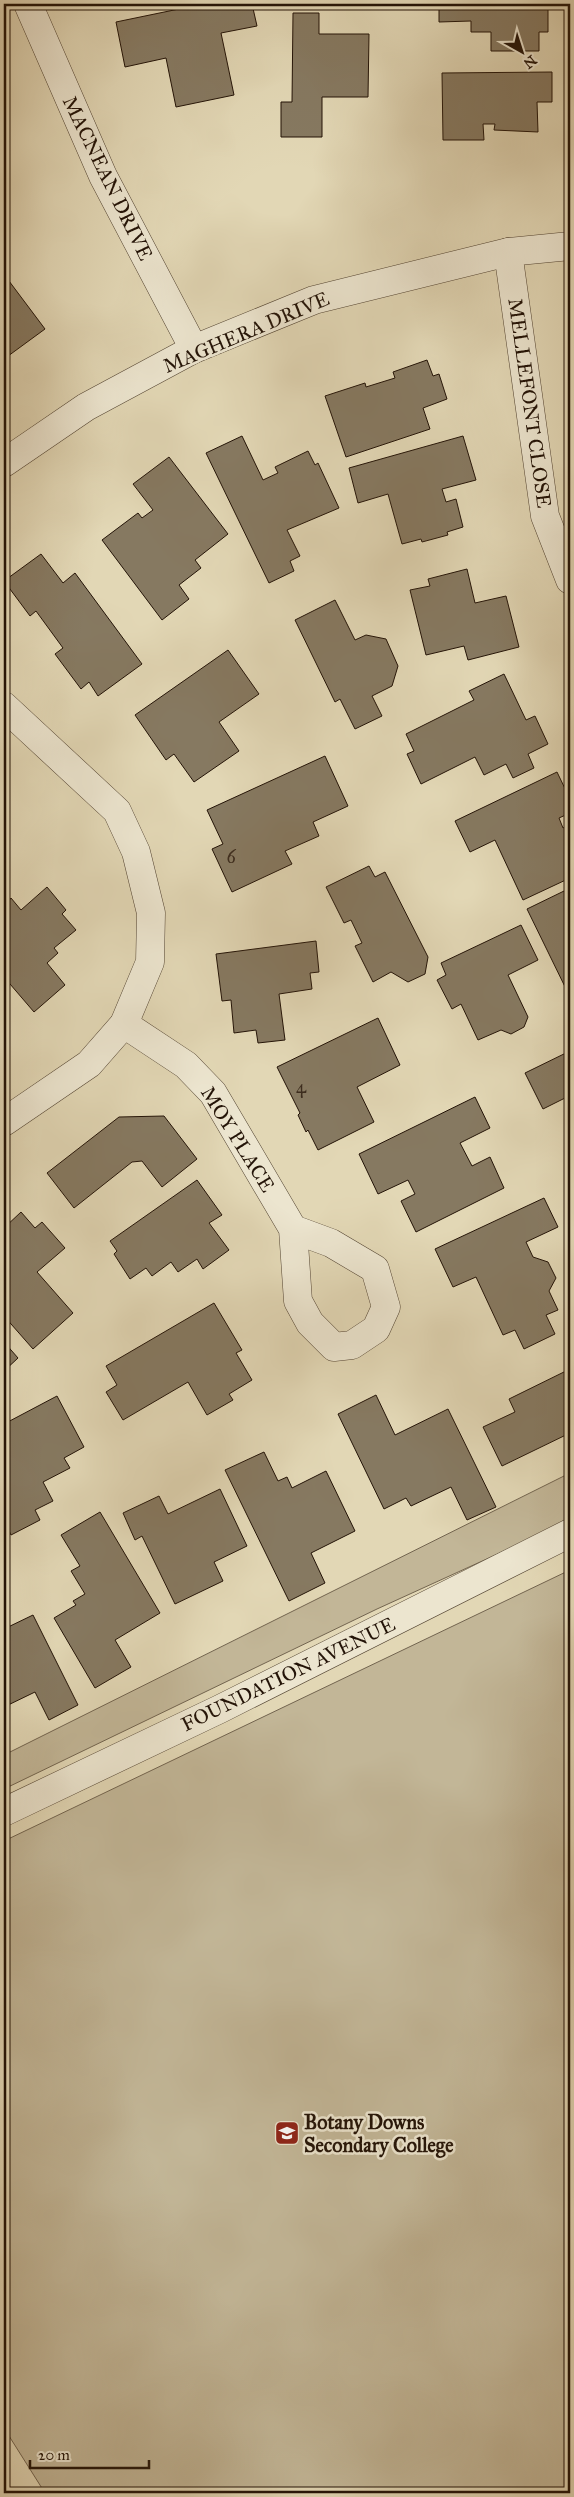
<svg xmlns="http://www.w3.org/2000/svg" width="574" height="2497" font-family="'IM FELL Great Primer',serif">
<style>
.green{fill:#c2b697;stroke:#72644f}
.building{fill:#867961;stroke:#231307}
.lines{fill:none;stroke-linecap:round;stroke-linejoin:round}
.minor-casing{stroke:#534432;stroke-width:29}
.minor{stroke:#ece5cf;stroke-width:28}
.labels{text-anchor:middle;stroke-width:5;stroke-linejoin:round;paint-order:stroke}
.number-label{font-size:18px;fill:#3c2c1e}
.street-label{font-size:20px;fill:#231307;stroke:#ece5cf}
.poi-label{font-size:20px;font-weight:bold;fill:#231307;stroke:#ece5cf;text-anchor:start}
</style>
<rect width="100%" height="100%" fill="#e2d7b5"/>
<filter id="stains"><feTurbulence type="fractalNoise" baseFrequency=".004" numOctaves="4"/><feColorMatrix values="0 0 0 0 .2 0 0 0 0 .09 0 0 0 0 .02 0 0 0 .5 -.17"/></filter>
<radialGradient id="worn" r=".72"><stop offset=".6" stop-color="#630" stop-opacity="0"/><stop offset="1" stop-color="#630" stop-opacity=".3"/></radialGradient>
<g class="green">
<path d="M570 1473V1521L377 1609 4 1789V1755Z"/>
<path d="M570 1570V2493H45L4 2428V1841Z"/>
</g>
<g class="building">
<path d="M203 4H252L257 26 221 33 234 95 176 107 166 58 125 67 116 22Z"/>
<path d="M439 4H548V32H539V51H491V32H471V21L439 22Z"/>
<path d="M293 13H319V34H369L368 97H322V137H281V102H292Z"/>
<path d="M552 72V102H537L538 132 494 130 495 124H483L484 140H443L442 73Z"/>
<path d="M9 281 45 329 4 359V285Z"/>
<path d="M427 360 433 376 439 374 447 399 423 408 430 429 346 457 325 396 365 383 366 387 395 378 393 372Z"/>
<path d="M242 436 263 480 278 473 275 467 308 451 315 465 318 463 339 508 287 530 300 556 290 561 294 571 269 583 206 453Z"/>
<path d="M463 436 476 480 442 489 446 502 456 499 463 527 447 532 448 535 422 542 421 539 402 544 388 494 358 503 349 468Z"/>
<path d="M169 457 228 534 195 560 201 568 179 585 189 599 162 620 102 540 138 513 142 518 153 510 133 484Z"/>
<path d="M41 554 63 583 75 573 142 664 98 696 89 682 81 689 55 654 63 648 36 611 30 616 4 581Z"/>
<path d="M467 569 475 603 506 596 519 647 468 660 464 646 426 655 410 590 430 586 428 579Z"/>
<path d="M335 600 355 640 366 635 386 639 398 666 392 686 372 696 382 716 355 729 340 699 335 702 295 620Z"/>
<path d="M228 650 259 694 219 722 239 751 194 782 174 754 166 760 135 715Z"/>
<path d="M504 674 526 720 535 716 548 744 528 754 534 768 513 778 506 764 484 775 475 757 421 784 407 754 414 751 406 734 474 700 469 691Z"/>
<path d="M325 756 348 806 313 822 319 836 285 851 292 864 232 892 212 849 223 844 207 810Z"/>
<path d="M557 772 570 799V813L559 818 563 828 570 824V878L523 900 495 840 470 852 455 821Z"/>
<path d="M369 866 375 877 385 872 428 957 425 974 408 982 391 972 373 982 355 946 362 943 351 920 344 923 326 887Z"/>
<path d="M47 887 66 910 62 914 76 930 54 948 58 953 47 963 65 985 34 1012 4 977V900L7 903 11 898 21 910Z"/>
<path d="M564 891 570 904V997L527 909Z"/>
<path d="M521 925 538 960 508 975 528 1017 524 1027 511 1034 501 1030 478 1040 461 1004 452 1009 437 980 446 975 441 963Z"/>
<path d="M316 941 319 972 310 973 312 989 279 994 285 1040 258 1043 256 1030 234 1033 231 1000 222 1001 216 954Z"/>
<path d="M378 1018 400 1065 357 1087 374 1122 318 1150 308 1130 306 1132 298 1115 300 1113 277 1067Z"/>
<path d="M570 1051V1103L567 1097 543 1109 525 1073Z"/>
<path d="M475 1097 490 1128 460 1143 472 1166 490 1157 504 1188 416 1232 401 1201 415 1194 408 1180 378 1194 359 1154Z"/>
<path d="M164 1116 197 1159 162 1187 142 1161 132 1162 74 1208 47 1173 119 1117Z"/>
<path d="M197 1180 222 1215 209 1223 229 1250 203 1269 197 1259 178 1272 171 1262 152 1276 146 1268 130 1279 114 1254 117 1251 110 1241Z"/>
<path d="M544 1198 558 1227 526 1242 533 1257 548 1262 556 1278 549 1291 558 1310 546 1315 555 1334 524 1349 515 1330 503 1335 476 1277 453 1287 435 1249Z"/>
<path d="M21 1212 35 1228 42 1222 65 1248 37 1272 73 1313 33 1349 4 1316V1228Z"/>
<path d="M214 1303 242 1350 236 1353 252 1380 229 1394 233 1400 207 1415 188 1382 123 1420 106 1392 117 1385 106 1366Z"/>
<path d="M4 1342 18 1358 4 1371Z"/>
<path d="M570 1369V1433L502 1466 483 1427 515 1412 509 1399Z"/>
<path d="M376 1395 395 1435 448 1409 496 1507 467 1520 451 1487 411 1506 406 1498 384 1509 338 1414Z"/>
<path d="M57 1396 84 1447 64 1458 70 1468 43 1482 53 1501 35 1510 40 1520 11 1535 4 1521V1424Z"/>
<path d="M264 1452 278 1481 287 1477 292 1488 326 1471 355 1531 311 1553 325 1583 289 1601 225 1470Z"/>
<path d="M220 1489 247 1546 214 1562 223 1581 175 1604 142 1536 135 1540 123 1513 159 1496 168 1514Z"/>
<path d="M100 1512 160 1613 115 1640 131 1667 95 1688 54 1618 76 1605 73 1601 85 1594 71 1571 80 1566 61 1535Z"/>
<path d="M33 1615 78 1705 49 1720 35 1692 4 1707V1629Z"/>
</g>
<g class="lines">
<defs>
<g id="minor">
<path d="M28 4 103 176 194 349"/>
<path d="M508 252 545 516 570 580"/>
<path d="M4 463 86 407 194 349 314 300 508 252 570 246"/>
<path d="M4 706 117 811 136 852 151 913 150 962 124 1024 89 1064 4 1122"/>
<path d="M124 1024 186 1065 213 1093 293 1229 331 1243 375 1269 386 1307 376 1329 352 1345 334 1347 310 1323 298 1301 293 1229"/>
<path d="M4 1812 220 1709 570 1533"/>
</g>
</defs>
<use href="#minor" class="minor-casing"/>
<use href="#minor" class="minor"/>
</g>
<defs>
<symbol id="school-square" viewBox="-11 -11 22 22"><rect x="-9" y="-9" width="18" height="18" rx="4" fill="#8f2418" stroke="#ece5cf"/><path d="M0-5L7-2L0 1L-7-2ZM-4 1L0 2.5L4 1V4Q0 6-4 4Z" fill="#fff"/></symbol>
</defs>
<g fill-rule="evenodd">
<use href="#school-square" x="273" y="2119" width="28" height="28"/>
</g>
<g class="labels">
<g class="number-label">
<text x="231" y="863">6</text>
<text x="301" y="1093">4</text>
</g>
<g class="street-label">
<text transform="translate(108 178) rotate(64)" y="7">MACNEAN DRIVE</text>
<text transform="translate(246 332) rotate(-23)" y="7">MAGHERA DRIVE</text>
<text transform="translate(530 403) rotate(82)" y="7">MELLEFONT CLOSE</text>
<text transform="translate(238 1139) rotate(58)" y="7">MOY PLACE</text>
<text transform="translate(288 1674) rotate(-26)" y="7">FOUNDATION AVENUE</text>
</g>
<g class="poi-label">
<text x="304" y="2129">Botany Downs<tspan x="304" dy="23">Secondary College</tspan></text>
</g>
</g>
<rect width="574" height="2497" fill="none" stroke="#e2d7b5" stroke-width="20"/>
<rect x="5" y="5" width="564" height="2487" fill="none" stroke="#231307" stroke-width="2.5"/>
<rect x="10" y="10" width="554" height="2477" fill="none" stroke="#231307"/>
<g transform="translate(522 52) rotate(141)" stroke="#ece5cf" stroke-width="4" paint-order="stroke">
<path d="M0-4L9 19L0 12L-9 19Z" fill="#231307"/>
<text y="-8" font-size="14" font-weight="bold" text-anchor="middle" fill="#231307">N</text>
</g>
<path d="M30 2460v8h119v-8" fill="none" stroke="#231307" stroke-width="2.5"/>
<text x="38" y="2460" font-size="15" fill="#231307" stroke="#ece5cf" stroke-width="4" paint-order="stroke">20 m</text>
<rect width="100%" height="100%" filter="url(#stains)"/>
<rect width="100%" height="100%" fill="url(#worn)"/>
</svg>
